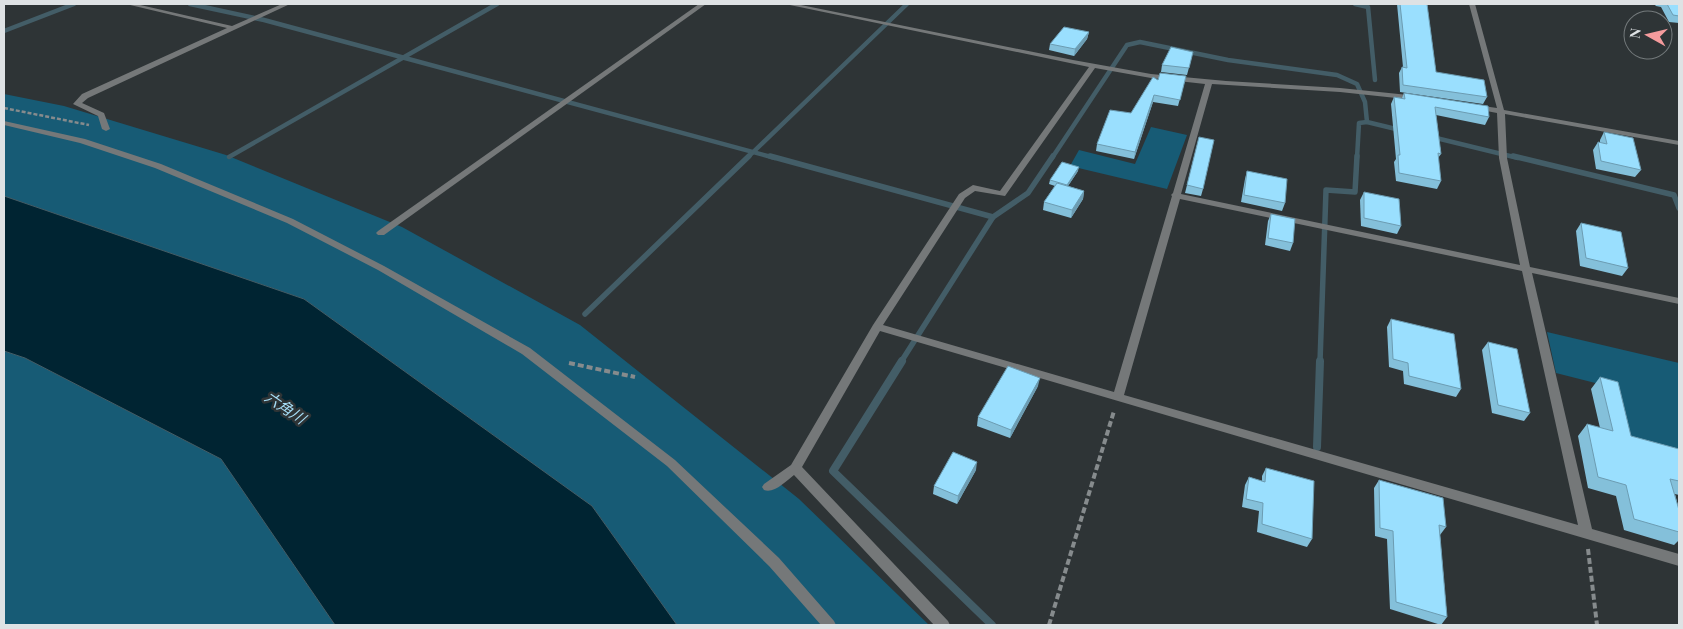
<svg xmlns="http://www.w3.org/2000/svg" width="1683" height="629" font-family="'Playfair Display','Noto Sans JP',serif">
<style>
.green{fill:#175b75}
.water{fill:#002432;stroke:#435d67}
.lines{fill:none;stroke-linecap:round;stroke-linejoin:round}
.stream-far2{stroke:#435d67;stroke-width:4.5}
.stream-far1{stroke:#435d67;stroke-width:5.5}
.stream{stroke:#435d67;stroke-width:8}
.path-far1{stroke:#868b8d;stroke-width:2.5;stroke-dasharray:4 2;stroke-linecap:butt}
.path{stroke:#868b8d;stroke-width:4;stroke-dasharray:6 3;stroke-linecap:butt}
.street{fill:#757879;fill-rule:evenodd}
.wall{fill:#84c0da}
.shaded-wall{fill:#6c9cb2}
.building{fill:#9adffe;stroke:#6c9cb2}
.labels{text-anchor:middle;stroke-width:5;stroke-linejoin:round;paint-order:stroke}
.water-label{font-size:15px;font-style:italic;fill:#a5ddf6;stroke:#2e3436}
</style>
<rect width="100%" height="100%" fill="#2e3436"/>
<g class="green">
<path d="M4 94 64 106 226 155 402 227 580 325 799 499 929 625H677L592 506 304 299 4 196Z"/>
<path d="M1151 127 1187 135 1167 189 1070 166 1079 150 1135 164Z"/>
<path d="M1547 332 1679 363V455L1630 442 1615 388 1556 373Z"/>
<path d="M4 351 25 358 221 459 335 625H4Z"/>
</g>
<path class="water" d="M4 196 304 299 592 506 677 625H335L221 459 25 358 4 351Z"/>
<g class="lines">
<g class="stream-far2">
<path d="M190 4 264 20 775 158"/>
<path d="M1355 4 1368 7 1375 80"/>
<path d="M4 31 74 4"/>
<path d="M1432 137 1518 158"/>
<path d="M229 157 497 4"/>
<path d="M747 158 907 4"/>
<path d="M1052 158 1127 45 1140 42 1228 60 1337 75 1357 84 1365 102 1367 122 1400 130"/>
<path d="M1357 158 1359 123 1367 122"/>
</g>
<g class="stream-far1">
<path d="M770 156 993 217"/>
<path d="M1513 156 1674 195 1679 208"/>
<path d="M585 314 749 156"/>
<path d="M901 362 993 217 1028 193 1053 156"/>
<path d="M1320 362 1326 190 1355 192 1357 156"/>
</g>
<g class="stream">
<path d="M902 361 833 471 992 625"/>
<path d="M1317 447 1320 361"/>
</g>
<path class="path-far1" d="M4 108 89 125"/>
<g class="path">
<path d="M569 363 635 377"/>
<path d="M1588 549 1597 625"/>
<path d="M1049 625 1114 411"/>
</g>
<g class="street">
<path d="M126 4H136L232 26 282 4H290L88 98 82 103 104 113 110 129 106 131 102 129 98 116 73 104 82 94 227 28Z"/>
<path d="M699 4H706L384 235H378L376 233 378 231Z"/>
<path d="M785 4H796L1073 60 1151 74 1226 81 1340 88 1418 96V100H1415L1340 92 1212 84 1181 194 1520 265 1499 158 1497 113 1476 109 1472 107 1476 105 1497 108 1469 4H1475L1504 110 1679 141V145L1505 114 1507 158 1530 267 1679 298V304L1532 273 1592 529 1679 554V566L880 331 802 467 948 621 950 625H934L794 475C786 481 774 494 764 490L762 487 764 484 791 465 873 325 959 194 973 185 1000 191 1089 67ZM1095 68 1151 78 1205 84 1173 193 1171 195 1172 196 1114 392 883 325 965 198 975 191 1005 196ZM1180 199 1522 271 1578 525 1124 395Z"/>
<path d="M4 121 85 139 161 164 293 219 384 266 530 348 675 460 779 558 834 621 836 625H821L769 566 667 466 522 354 378 270 287 223 155 168 80 143 4 125Z"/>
</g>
</g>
<g class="wall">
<path d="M1397 4H1427L1436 72 1487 97 1483 104 1400 92 1399 73 1402 67H1403Z"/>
<path d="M1654 4H1679V23L1669 22 1661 7 1656 6Z"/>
<path d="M1089 32 1087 39 1074 56 1049 50 1050 44Z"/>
<path d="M1193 52 1187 75 1161 72 1162 65Z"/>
<path d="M1186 76 1178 106 1153 102 1134 159 1096 151 1097 144 1131 113 1158 80Z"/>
<path d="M1404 93 1489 117 1485 125 1436 115 1441 154 1438 158 1441 181 1437 189 1396 181 1394 162 1396 159 1391 104 1394 97 1402 98Z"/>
<path d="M1604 132 1641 170 1635 177 1596 169 1593 150 1598 142 1600 143V140Z"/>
<path d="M1199 137 1203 189 1201 196 1185 193Z"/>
<path d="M1078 171 1068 186 1084 191 1083 199 1071 218 1043 210 1044 202 1055 186 1049 184 1050 180Z"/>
<path d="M1247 171 1285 203 1282 211 1241 202 1245 179Z"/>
<path d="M1364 192 1401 226 1397 234 1361 226 1360 200Z"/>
<path d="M1271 214 1293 243 1290 251 1265 245 1268 221Z"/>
<path d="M1581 223 1628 268 1622 276 1580 266 1576 231Z"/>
<path d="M1391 319 1461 389 1456 397 1404 384 1403 371 1389 367 1387 327Z"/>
<path d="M1488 342 1530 413 1524 421 1492 413 1482 350Z"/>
<path d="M1600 377 1631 436 1679 449V495L1675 494 1679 510V540L1674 545 1624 530 1616 496 1588 488 1578 436 1587 424 1600 428 1591 389Z"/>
<path d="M1038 386 1010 438 977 426 978 417Z"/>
<path d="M1266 468 1312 539 1307 547 1257 532 1259 511 1242 507 1245 485 1249 477 1262 481V476Z"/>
<path d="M976 470 957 504 933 494 934 486Z"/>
<path d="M1379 480 1446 527 1440 535 1447 617 1441 625 1390 609 1387 539 1375 536 1374 488Z"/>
</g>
<g class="shaded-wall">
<path d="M1089 32 1087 39 1074 56 1075 49Z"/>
<path d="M1154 95 1153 102 1134 159 1135 152Z"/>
<path d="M1079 167 1078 171 1066 189 1067 185Z"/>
<path d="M1084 191 1083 199 1071 218 1072 210Z"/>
<path d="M1040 378 1038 386 1010 438 1011 430Z"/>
<path d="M977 462 976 470 957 504 958 496Z"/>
</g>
<g class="building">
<path d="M1400 4H1427L1436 72 1484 80 1487 97 1403 85 1402 67 1407 68Z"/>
<path d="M1667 4H1679V16L1673 15Z"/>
<path d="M1064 27 1089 32 1075 49 1050 44Z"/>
<path d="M1171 47 1193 52 1189 68 1162 65Z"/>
<path d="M1160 73 1186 76 1180 100 1154 95 1135 152 1097 144 1110 110 1131 113 1153 77 1158 80Z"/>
<path d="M1404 93 1488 106 1489 117 1435 107 1441 154 1438 153 1441 181 1399 173 1398 155H1400L1394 97 1405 99Z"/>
<path d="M1604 132 1633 138 1641 170 1601 161 1598 142 1607 144Z"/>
<path d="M1199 137 1214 140 1203 189 1187 185Z"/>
<path d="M1062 162 1079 167 1067 185 1050 180Z"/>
<path d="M1247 171 1287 179 1285 203 1244 195Z"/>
<path d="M1057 183 1084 191 1072 210 1044 202Z"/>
<path d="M1364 192 1399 199 1401 226 1364 218Z"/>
<path d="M1271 214 1295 219 1293 243 1268 238Z"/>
<path d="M1581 223 1621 232 1628 268 1586 258Z"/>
<path d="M1391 319 1454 334 1461 389 1409 376 1408 363 1393 359Z"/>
<path d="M1488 342 1517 349 1530 413 1498 405Z"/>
<path d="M1008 366 1040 378 1011 430 978 417Z"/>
<path d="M1600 377 1618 382 1631 436 1679 449V481L1670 479 1679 510V532L1634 519 1626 485 1598 477 1587 424 1613 431Z"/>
<path d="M953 452 977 462 958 496 934 486Z"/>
<path d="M1266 468 1314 481 1312 539 1262 524 1263 503 1246 499 1249 477 1265 482Z"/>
<path d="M1379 480 1443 498 1446 527 1439 525 1447 617 1396 602 1393 531 1380 528Z"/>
</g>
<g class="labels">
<g class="water-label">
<text transform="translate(285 408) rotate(34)" y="5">六角川</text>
</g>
</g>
<rect width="1683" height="629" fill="none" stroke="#dee2e4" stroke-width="10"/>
<g transform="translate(1648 35) rotate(278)"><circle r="24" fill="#2e3436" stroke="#747a7c"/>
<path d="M0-4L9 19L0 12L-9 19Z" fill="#f59b9d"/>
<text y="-8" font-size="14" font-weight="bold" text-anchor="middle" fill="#dee2e4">N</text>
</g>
</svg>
